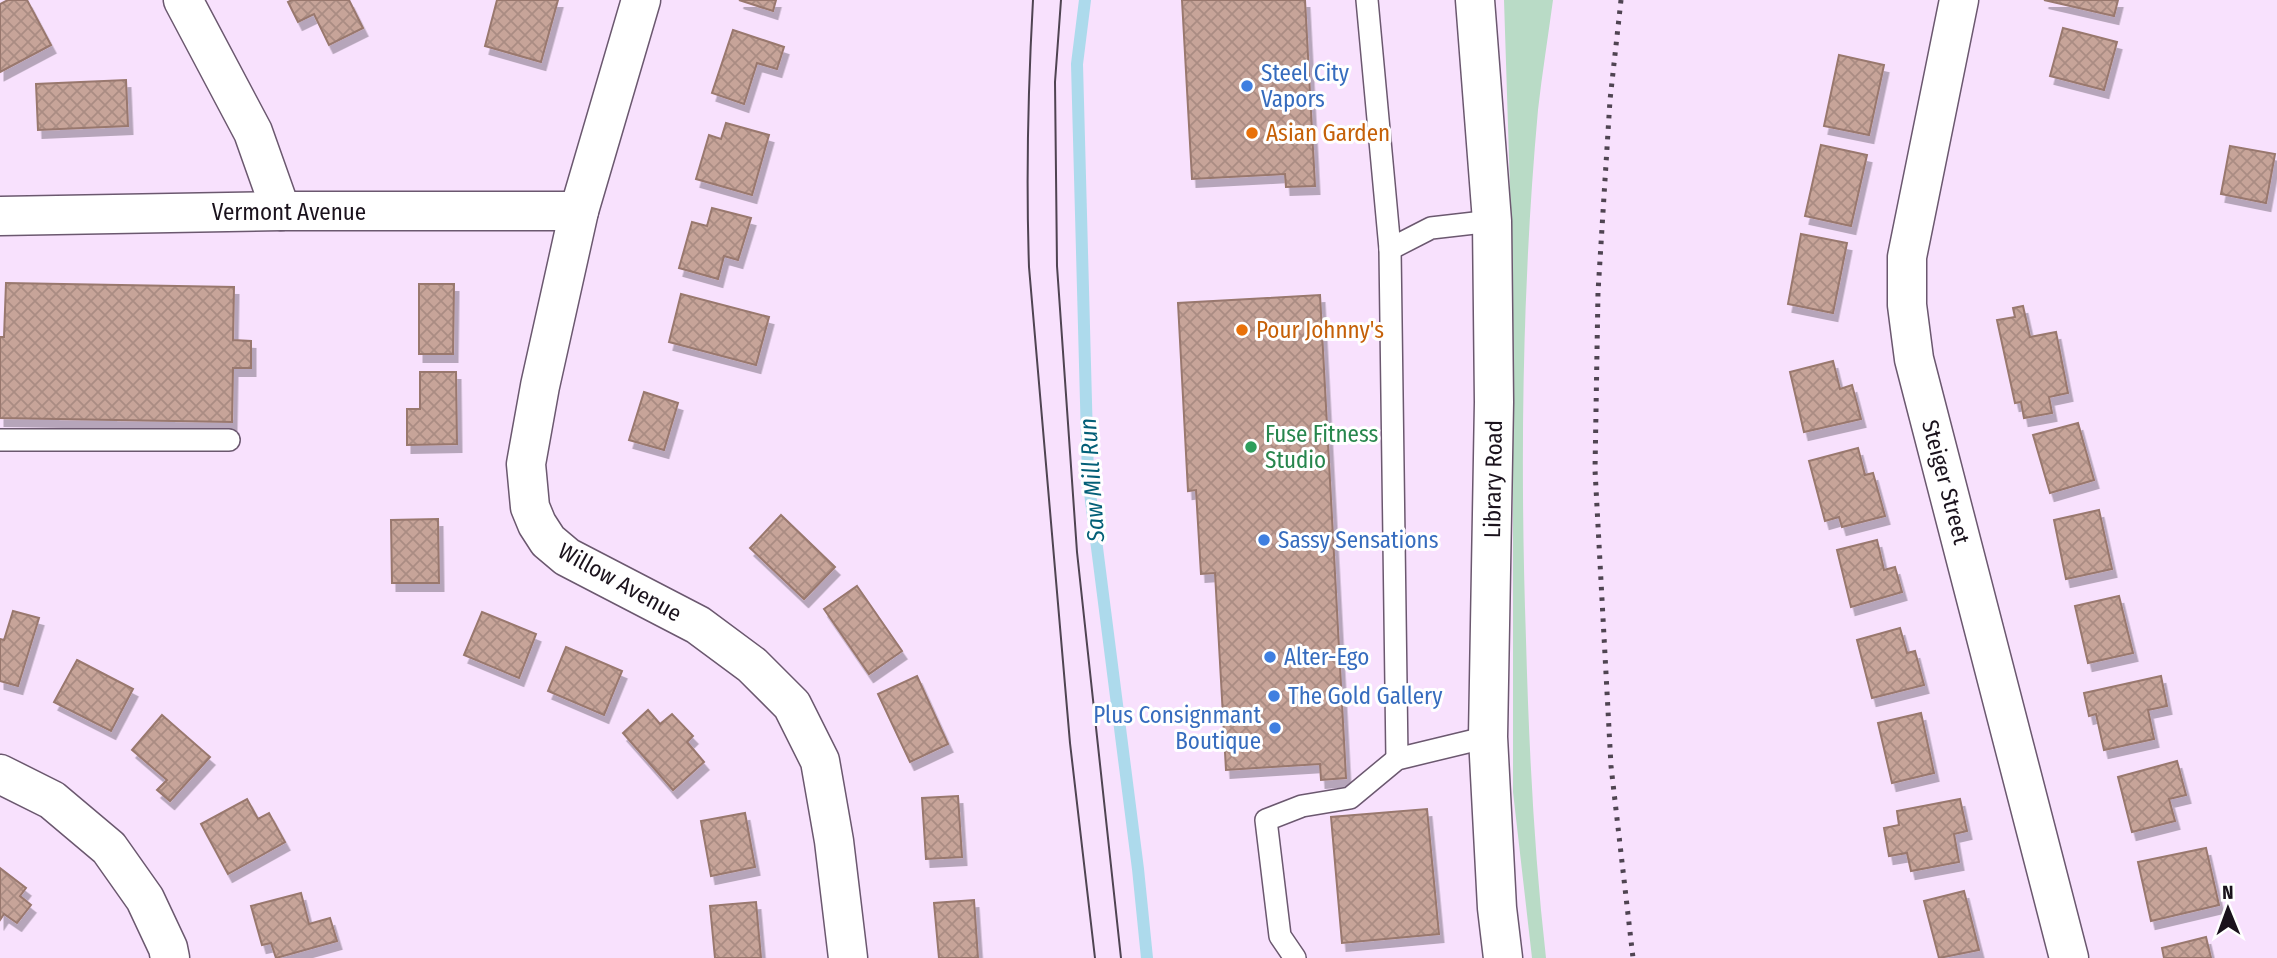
<svg xmlns="http://www.w3.org/2000/svg" width="2277" height="958" font-family="'Fira Sans Condensed',sans-serif">
<style>
.park{fill:#b9dbc6}
.lines{fill:none;stroke-linecap:round;stroke-linejoin:round}
.stream{stroke:#addaec;stroke-width:12}
.building{fill:url(#building-cross-hatch);stroke:#99786e;stroke-width:2;filter:url(#shadow)}
.lane-casing{stroke:#6b586f;stroke-width:24}
.street-casing{stroke:#6b586f;stroke-width:41}
.primary-casing{stroke:#6b586f;stroke-width:41}
.lane{stroke:#fff;stroke-width:21}
.street{stroke:#fff;stroke-width:38}
.primary{stroke:#fff;stroke-width:38}
.tram{stroke:#4f4452;stroke-width:2}
.rail{stroke:#4f4452;stroke-width:5;stroke-dasharray:3.5 7;stroke-linecap:butt}
.shop-dot{fill:#3f7fe0;stroke:#fff;stroke-width:2.5}
.food-dot{fill:#e8710a;stroke:#fff;stroke-width:2.5}
.leisure-dot{fill:#2e9e5b;stroke:#fff;stroke-width:2.5}
.labels{text-anchor:middle;stroke-width:6;stroke-linejoin:round;paint-order:stroke}
.shop-label{font-size:23px;fill:#366cbe;stroke:#fff;text-anchor:start}
.food-label{font-size:23px;fill:#c56008;stroke:#fff;text-anchor:start}
.street-label{font-size:23px;fill:#1a121c;stroke:#fff}
.leisure-label{font-size:23px;fill:#27864d;stroke:#fff;text-anchor:start}
.water-label{font-size:24px;font-style:italic;fill:#035f77;stroke:#fff}
</style>
<defs>
<pattern id="building-cross-hatch" width="8" height="8" patternUnits="userSpaceOnUse" patternTransform="scale(1.75)"><rect width="8" height="8" fill="#c7a499"/><path d="M0 0l8 8M0 8l8-8" fill="none" stroke="#aa8c83"/></pattern>
<filter id="shadow"><feDropShadow dx="4.5" dy="8" stdDeviation="0" flood-color="#0004"/></filter>
</defs>
<rect width="100%" height="100%" fill="#f8e1fd"/>
<path class="park" d="M1504 0H1553C1548 37 1542 74 1538 110 1522 286 1520 464 1526 640 1529 747 1534 852 1546 958H1532L1513 792V283Z"/>
<g class="lines">
<path class="stream" d="M1085 0 1077 64 1088 477 1138 869 1147 958"/>
</g>
<g class="building">
<path d="M8 0H27L51 45 0 72V4Z"/>
<path d="M292 0H349L363 28 329 45 314 14 298 22 288 2Z"/>
<path d="M497 0H558L541 62 485 46Z"/>
<path d="M739 0H776L773 11Z"/>
<path d="M1182 0H1305L1315 186 1286 187 1285 174 1192 179Z"/>
<path d="M2044 0H2118L2114 16Z"/>
<path d="M2063 28 2117 42 2104 90 2050 76Z"/>
<path d="M733 30 784 47 777 69 757 63 744 104 712 93Z"/>
<path d="M1839 55 1884 65 1869 135 1824 126Z"/>
<path d="M126 80 128 126 38 130 36 84Z"/>
<path d="M726 123 769 135 752 195 696 179 709 135 721 139Z"/>
<path d="M1821 145 1867 155 1851 226 1805 216Z"/>
<path d="M2230 146 2275 154 2266 203 2221 194Z"/>
<path d="M712 208 751 218 738 260 724 256 718 279 679 268 692 222 707 226Z"/>
<path d="M1801 234 1847 243 1833 313 1788 304Z"/>
<path d="M6 283 234 287 233 340 251 341V368H233L232 422 0 418V337H4Z"/>
<path d="M419 284H454L453 354H419Z"/>
<path d="M681 294 769 317 756 365 669 342Z"/>
<path d="M1320 295 1346 778 1321 780 1320 764 1226 770 1215 573 1201 574 1196 490 1188 491 1178 303Z"/>
<path d="M2023 306 2030 337 2056 332 2068 393 2049 397 2052 413 2024 418 2021 402 2015 403 1997 320 2015 317 2013 308Z"/>
<path d="M1833 361 1840 389 1852 385 1861 419 1804 432 1790 372Z"/>
<path d="M420 372H456L457 444 407 445V409H420Z"/>
<path d="M644 392 678 403 664 450 629 440Z"/>
<path d="M2078 423 2094 480 2050 493 2033 435Z"/>
<path d="M1858 448 1865 475 1873 473 1885 516 1842 527 1839 517 1825 521 1809 461Z"/>
<path d="M2099 510 2112 569 2066 579 2054 520Z"/>
<path d="M781 515 835 567 804 599 750 548Z"/>
<path d="M438 519 439 583H392L391 520Z"/>
<path d="M1877 540 1884 570 1895 567 1902 592 1851 607 1837 550Z"/>
<path d="M857 586 902 651 869 674 824 609Z"/>
<path d="M2119 596 2133 653 2088 663 2075 606Z"/>
<path d="M13 611 39 618 18 686 0 681V639L4 640Z"/>
<path d="M482 612 536 634 519 678 464 655Z"/>
<path d="M1900 628 1907 653 1915 651 1924 685 1872 698 1857 640Z"/>
<path d="M566 647 622 671 604 715 548 691Z"/>
<path d="M77 660 133 689 111 731 54 702Z"/>
<path d="M917 676 948 744 910 762 878 694Z"/>
<path d="M2161 676 2167 706 2148 710 2154 739 2104 750 2096 714 2089 716 2084 693Z"/>
<path d="M648 710 660 724 672 714 693 736 687 742 704 762 673 790 623 733Z"/>
<path d="M1921 713 1934 773 1892 783 1878 723Z"/>
<path d="M162 715 210 757 170 801 157 790 167 780 132 750Z"/>
<path d="M2177 761 2186 795 2169 799 2175 821 2132 832 2118 777Z"/>
<path d="M958 796 962 857 926 859 922 798Z"/>
<path d="M247 799 258 819 269 813 285 842 228 874 201 824Z"/>
<path d="M1960 799 1967 831 1954 834 1959 862 1911 871 1907 853 1889 856 1884 828 1899 825 1897 811Z"/>
<path d="M1427 809 1439 934 1342 943 1331 817Z"/>
<path d="M745 813 755 867 711 876 701 821Z"/>
<path d="M2206 848 2219 905 2151 921 2138 862Z"/>
<path d="M0 868 26 888 20 896 31 905 17 923 4 914 0 920Z"/>
<path d="M1964 891 1979 950 1939 958 1924 901Z"/>
<path d="M301 893 309 924 330 918 337 941 276 958 271 943 262 945 251 906Z"/>
<path d="M974 900 978 958H939L934 903Z"/>
<path d="M756 902 761 958H715L710 906Z"/>
<path d="M2206 937 2211 958H2164L2162 948Z"/>
</g>
<g class="lines">
<defs>
<g id="lane">
<path d="M1367 0 1390 249 1397 759"/>
<path d="M1390 249 1431 228 1492 221"/>
<path d="M0 440H229"/>
<path d="M1295 958 1280 936 1266 820 1302 806 1350 798 1397 759 1488 737"/>
</g>
<g id="street">
<path d="M183 0 253 132 281 211"/>
<path d="M641 0 579 211 540 386 526 464 530 507 537 524 548 541 567 557 698 625 752 665 792 705 820 761 834 841 848 958"/>
<path d="M1959 0 1907 257V305L1914 359 2069 958"/>
<path d="M0 216 281 211H579"/>
<path d="M0 774 52 800 109 848 145 899 168 948 170 958"/>
</g>
<path id="primary" d="M1475 0 1492 221 1494 402 1488 737 1497 908 1503 958"/>
</defs>
<use href="#lane" class="lane-casing"/>
<use href="#street" class="street-casing"/>
<use href="#primary" class="primary-casing"/>
<use href="#lane" class="lane"/>
<use href="#street" class="street"/>
<use href="#primary" class="primary"/>
<g class="tram">
<path d="M1033 0C1028 89 1026 178 1029 267L1070 743 1095 958"/>
<path d="M1061 0 1055 82 1057 266 1077 552 1121 958"/>
</g>
<path class="rail" d="M1621 0 1610 100 1598 292 1595 470 1611 766 1633 958"/>
</g>
<g class="shop-dot">
<circle cx="1247" cy="86" r="7"/>
<circle cx="1264" cy="540" r="7"/>
<circle cx="1270" cy="657" r="7"/>
<circle cx="1274" cy="696" r="7"/>
<circle cx="1275" cy="728" r="7"/>
</g>
<g class="food-dot">
<circle cx="1252" cy="133" r="7"/>
<circle cx="1242" cy="330" r="7"/>
</g>
<circle class="leisure-dot" cx="1251" cy="447" r="7"/>
<g class="labels">
<g class="shop-label">
<text x="1261" y="81">Steel City<tspan x="1261" dy="26">Vapors</tspan></text>
<text x="1278" y="548">Sassy Sensations</text>
<text x="1284" y="665">Alter-Ego</text>
<text x="1288" y="704">The Gold Gallery</text>
<text x="1261" y="723" text-anchor="end">Plus Consignmant<tspan x="1261" dy="26">Boutique</tspan></text>
</g>
<g class="food-label">
<text x="1266" y="141">Asian Garden</text>
<text x="1256" y="338">Pour Johnny's</text>
</g>
<g class="street-label">
<text x="289" y="220">Vermont Avenue</text>
<text transform="translate(1493 479) rotate(-89)" y="8">Library Road</text>
<text transform="translate(1946 482) rotate(75)" y="8">Steiger Street</text>
<text transform="translate(620 582) rotate(29)" y="8">Willow Avenue</text>
</g>
<g class="leisure-label">
<text x="1265" y="442">Fuse Fitness<tspan x="1265" dy="26">Studio</tspan></text>
</g>
<g class="water-label">
<text transform="translate(1092 480) rotate(-94)" y="8">Saw Mill Run</text>
</g>
</g>
<g transform="translate(2228 909) rotate(359)" stroke="#ffffff" stroke-width="5" paint-order="stroke">
<path d="M0-5L12 26L0 18L-12 26Z" fill="#1a121c"/>
<text y="-10" font-size="19" font-weight="bold" text-anchor="middle" fill="#1a121c">N</text>
</g>
</svg>
